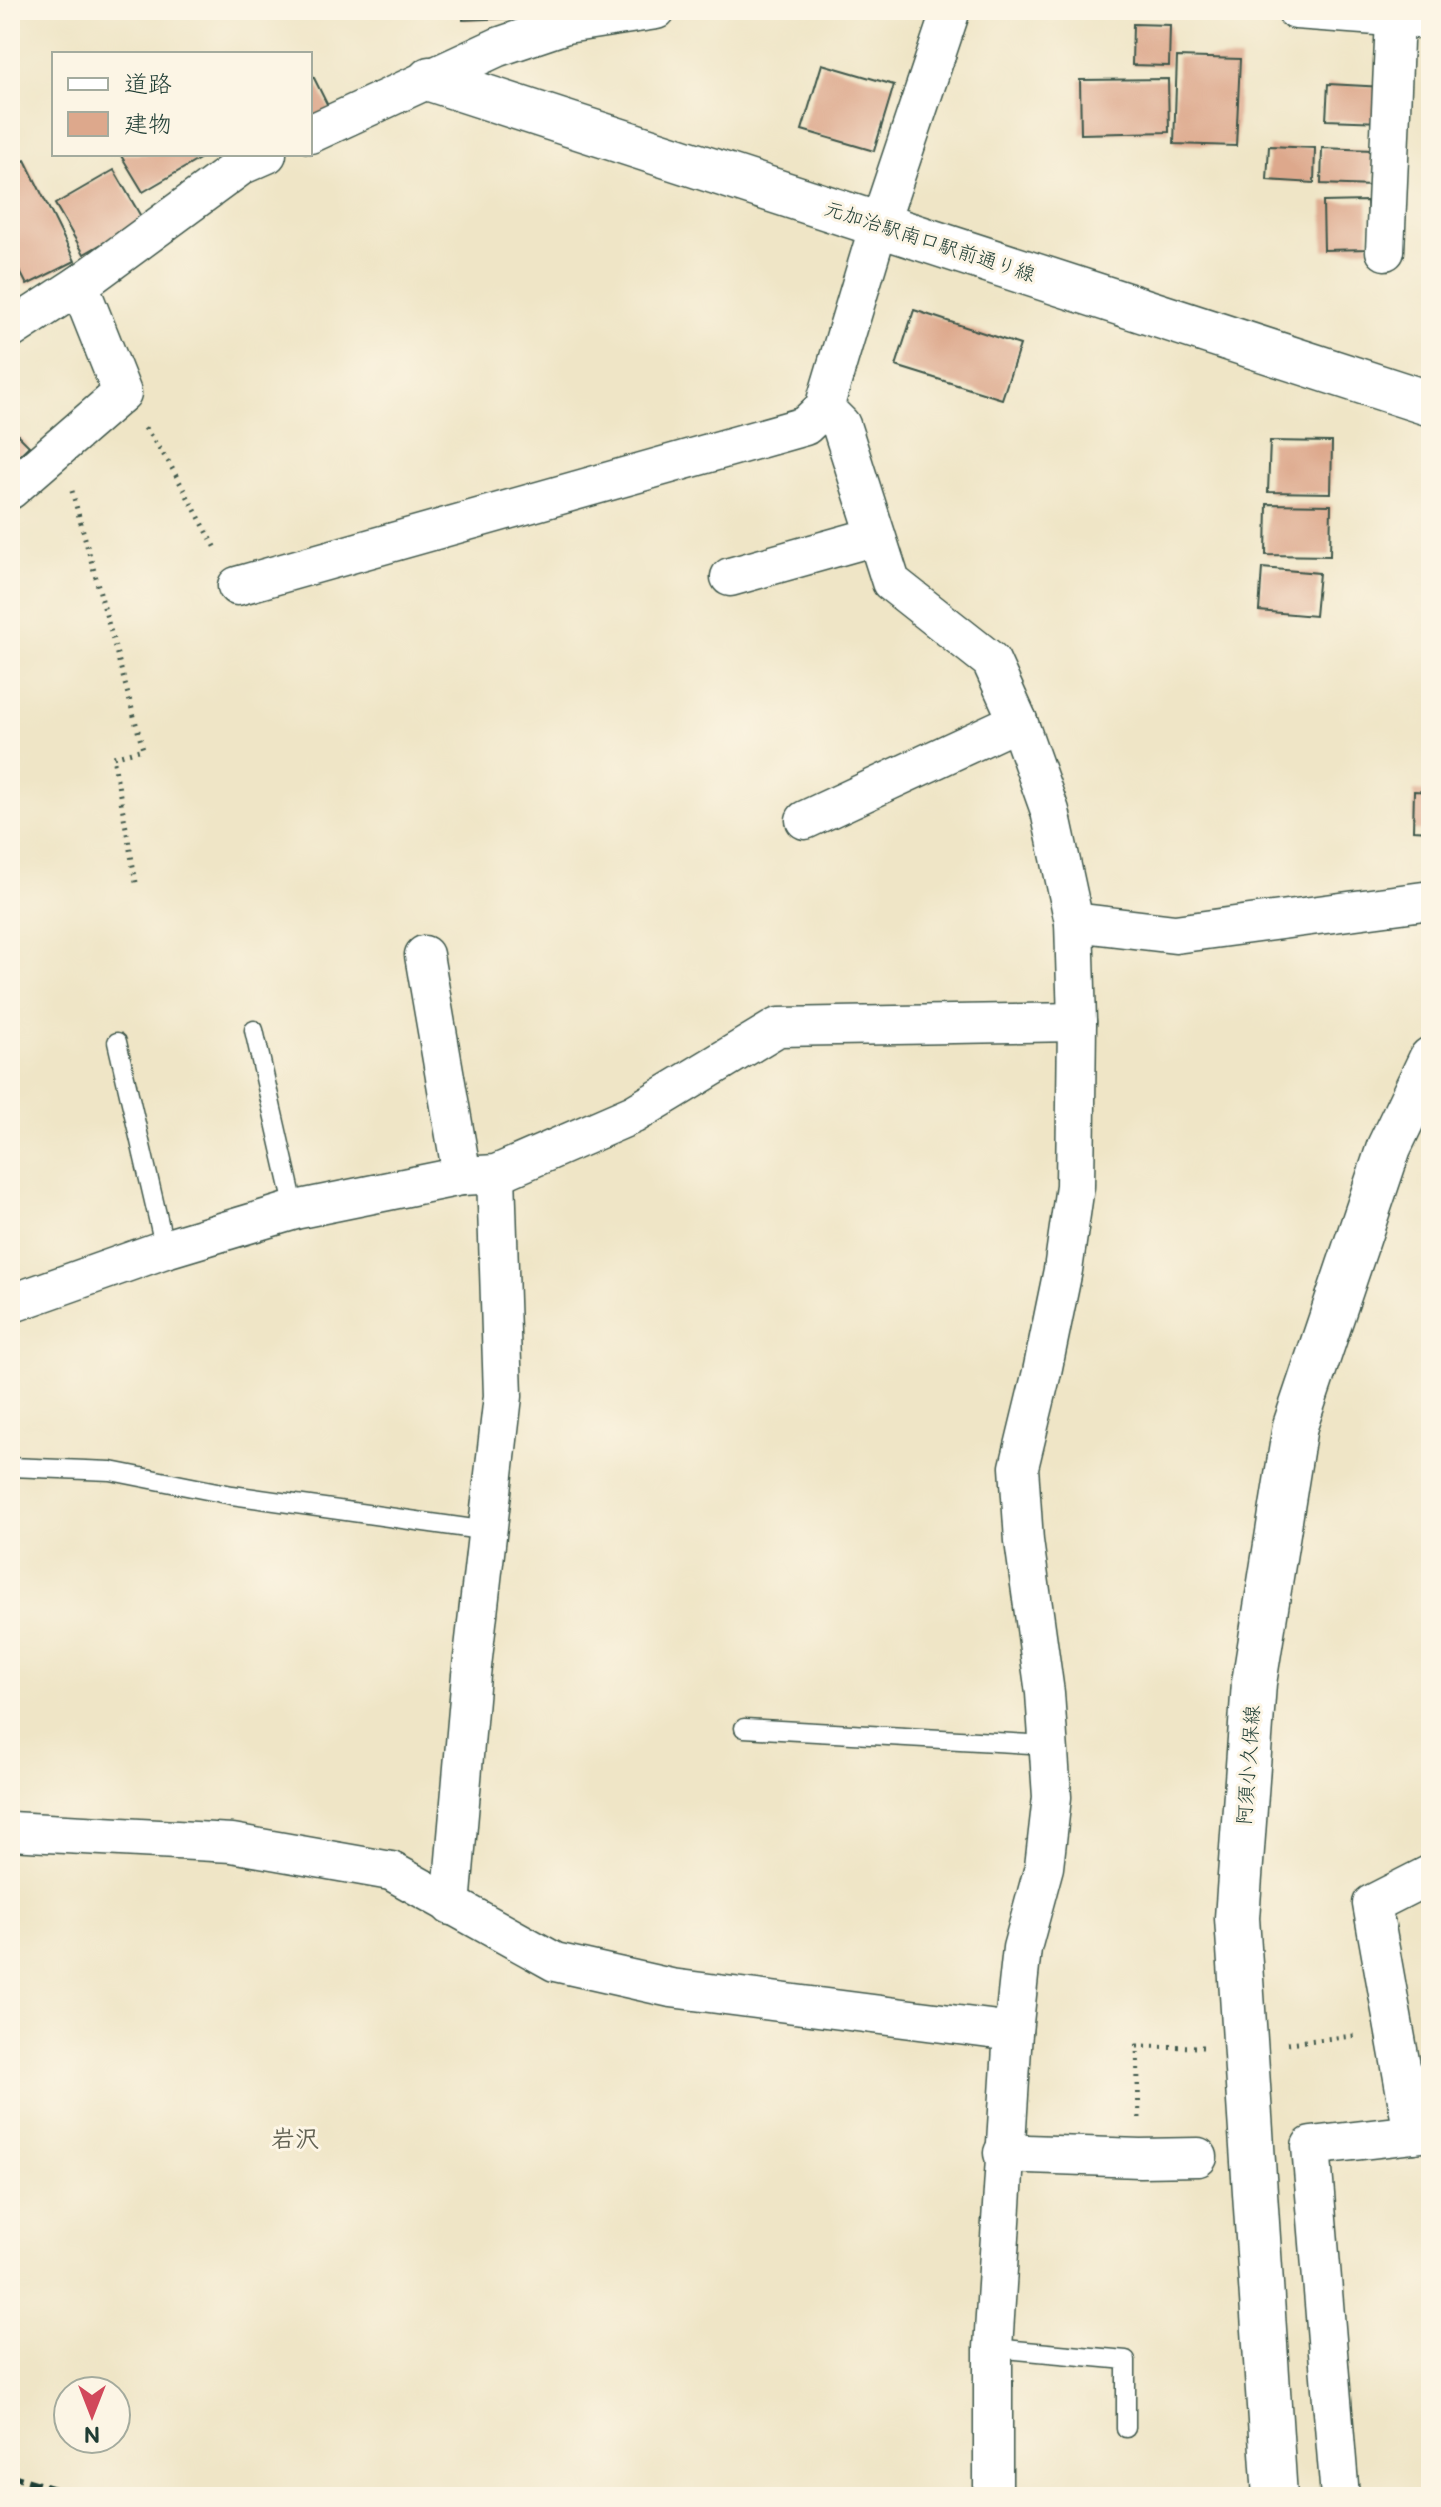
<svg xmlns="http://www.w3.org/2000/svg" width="1441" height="2507" font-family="'Balsamiq Sans','Klee One',sans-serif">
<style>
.building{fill:#dda88c}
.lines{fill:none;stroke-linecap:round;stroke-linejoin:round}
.service-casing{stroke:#3e564a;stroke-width:21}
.minor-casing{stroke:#3e564a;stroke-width:41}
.tertiary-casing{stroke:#3e564a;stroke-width:47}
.path{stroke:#3e564a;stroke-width:5;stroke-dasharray:2 6;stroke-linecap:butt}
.service{stroke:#fff;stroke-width:18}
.minor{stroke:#fff;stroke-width:38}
.tertiary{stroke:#fff;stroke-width:44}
.rail{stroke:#1f3d34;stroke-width:6;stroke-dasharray:12 6;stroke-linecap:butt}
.labels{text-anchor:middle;stroke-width:6;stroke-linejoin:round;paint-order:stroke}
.street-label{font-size:20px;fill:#1f3d34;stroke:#fcf5e5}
.quarter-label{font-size:24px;font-weight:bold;fill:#626253;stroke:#fcf5e5}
</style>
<rect width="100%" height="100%" fill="#fcf5e5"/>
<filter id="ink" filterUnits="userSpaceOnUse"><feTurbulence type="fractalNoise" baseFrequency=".0125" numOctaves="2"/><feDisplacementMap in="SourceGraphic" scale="16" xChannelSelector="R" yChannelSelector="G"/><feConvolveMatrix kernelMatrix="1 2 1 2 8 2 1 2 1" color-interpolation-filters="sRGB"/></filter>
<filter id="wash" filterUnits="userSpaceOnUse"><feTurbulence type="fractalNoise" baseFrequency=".006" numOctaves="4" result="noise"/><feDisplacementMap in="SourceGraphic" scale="32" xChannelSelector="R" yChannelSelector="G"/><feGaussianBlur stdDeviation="1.8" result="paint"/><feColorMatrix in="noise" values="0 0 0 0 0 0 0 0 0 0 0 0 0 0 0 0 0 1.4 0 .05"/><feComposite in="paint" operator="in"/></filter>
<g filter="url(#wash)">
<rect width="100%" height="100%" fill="#efe5c6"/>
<g id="blocks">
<g class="building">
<path d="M463 10H537V17L463 20Z"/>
<path d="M1133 24 1170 25 1169 66 1132 65Z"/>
<path d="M1177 57 1240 59 1236 146 1174 144Z"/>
<path d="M822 64 894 85 874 151 802 130Z"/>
<path d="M310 70 330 110 310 119Z"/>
<path d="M1168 79 1169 132 1081 134 1080 80Z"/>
<path d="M1328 84 1384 87 1383 122 1326 120Z"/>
<path d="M1269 146 1315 148 1314 183 1267 180Z"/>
<path d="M1322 148 1372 150V186L1321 184Z"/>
<path d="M120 154H208L143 192Z"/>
<path d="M25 160 75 261 27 285 10 252V168Z"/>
<path d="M114 170 143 220 84 254 55 204Z"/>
<path d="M1367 201 1369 249 1324 250 1323 202Z"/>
<path d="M914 310 1020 345 1002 399 896 366Z"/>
<path d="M10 427 29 446 10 464Z"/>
<path d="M1270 441 1332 442 1331 493 1268 492Z"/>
<path d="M1267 504 1331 505 1330 556 1266 555Z"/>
<path d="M1262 568 1319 573 1315 616 1259 611Z"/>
<path d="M1414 791 1431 792V831L1413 830Z"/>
</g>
</g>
</g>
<g filter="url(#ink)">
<use href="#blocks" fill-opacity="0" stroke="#3e564a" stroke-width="2"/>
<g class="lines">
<defs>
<g id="service">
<path d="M254 1030 295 1210"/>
<path d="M117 1042 165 1249"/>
<path d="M10 1467 111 1471 232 1495 488 1531"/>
<path d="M744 1728 1049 1745"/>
<path d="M993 2348 1126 2360V2428"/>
</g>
<g id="minor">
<path d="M1296 10 1431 20"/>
<path d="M310 134 498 47 566 24 656 10"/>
<path d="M1385 251 1395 18"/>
<path d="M10 330 79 285 242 165 267 154"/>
<path d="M824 408 841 425 891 582 991 661 1018 721 1050 811 1074 922 1077 1022 1075 1186 1063 1270 1042 1372 1019 1467 1024 1541 1045 1693 1052 1797 1044 1867 1022 1948 1013 2032 993 2348V2497"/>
<path d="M10 490 122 393 79 285"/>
<path d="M730 577 876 536"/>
<path d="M237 586 805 426 824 408 879 225 951 10"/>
<path d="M805 820 1018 721"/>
<path d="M1074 922 1175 934 1431 900"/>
<path d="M424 955 462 1176"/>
<path d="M10 1304 165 1249 295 1210 462 1176 496 1174 634 1114 778 1027 1077 1022"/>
<path d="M10 1831 232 1843 391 1871 555 1962 671 1988 1013 2032"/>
<path d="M451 1906 471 1675 503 1396 496 1174"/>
<path d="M1413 2134 1372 1904 1431 1874"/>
<path d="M1003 2153 1140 2158 1198 2157"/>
<path d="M1340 2497 1311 2146 1431 2132"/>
</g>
<g id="tertiary">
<path d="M430 79 1431 404"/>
<path d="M1275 2497 1237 1918 1254 1683 1295 1426 1389 1147 1431 1059"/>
</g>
</defs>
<use href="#service" class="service-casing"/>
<use href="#minor" class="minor-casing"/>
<use href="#tertiary" class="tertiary-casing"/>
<g class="path">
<path d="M145 428 168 461 217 550"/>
<path d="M72 491 143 749 113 757 137 888"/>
<path d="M1288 2043 1354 2036"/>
<path d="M1139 2118 1137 2046 1203 2047"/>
</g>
<use href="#service" class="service"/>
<use href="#minor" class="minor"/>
<use href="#tertiary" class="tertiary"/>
<path class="rail" d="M10 2475 82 2497"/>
</g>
</g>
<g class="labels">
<g class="street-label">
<text transform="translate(930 241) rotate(18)" y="7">元加治駅南口駅前通り線</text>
<text transform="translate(1248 1765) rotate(-86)" y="7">阿須小久保線</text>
</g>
<g class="quarter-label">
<text x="295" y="2147">岩沢</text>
</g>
</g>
<rect width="1441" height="2507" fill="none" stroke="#fcf5e5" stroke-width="40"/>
<rect x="52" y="52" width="260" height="104" fill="#fcf5e5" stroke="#a4ab9e" stroke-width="2"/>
<rect x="68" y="78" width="40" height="12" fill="#ffffff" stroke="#a4ab9e" stroke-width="2"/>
<text x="124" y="92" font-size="24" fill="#1f3d34">道路</text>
<rect x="68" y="112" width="40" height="24" fill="#dda88c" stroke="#a4ab9e" stroke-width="2"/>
<text x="124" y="132" font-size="24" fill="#1f3d34">建物</text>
<g transform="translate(92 2415) rotate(180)"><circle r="38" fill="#fcf5e5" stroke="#a4ab9e" stroke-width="2"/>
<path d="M0-6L14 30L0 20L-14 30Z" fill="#d1495b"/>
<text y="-12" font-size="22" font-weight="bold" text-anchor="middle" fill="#1f3d34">N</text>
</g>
</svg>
